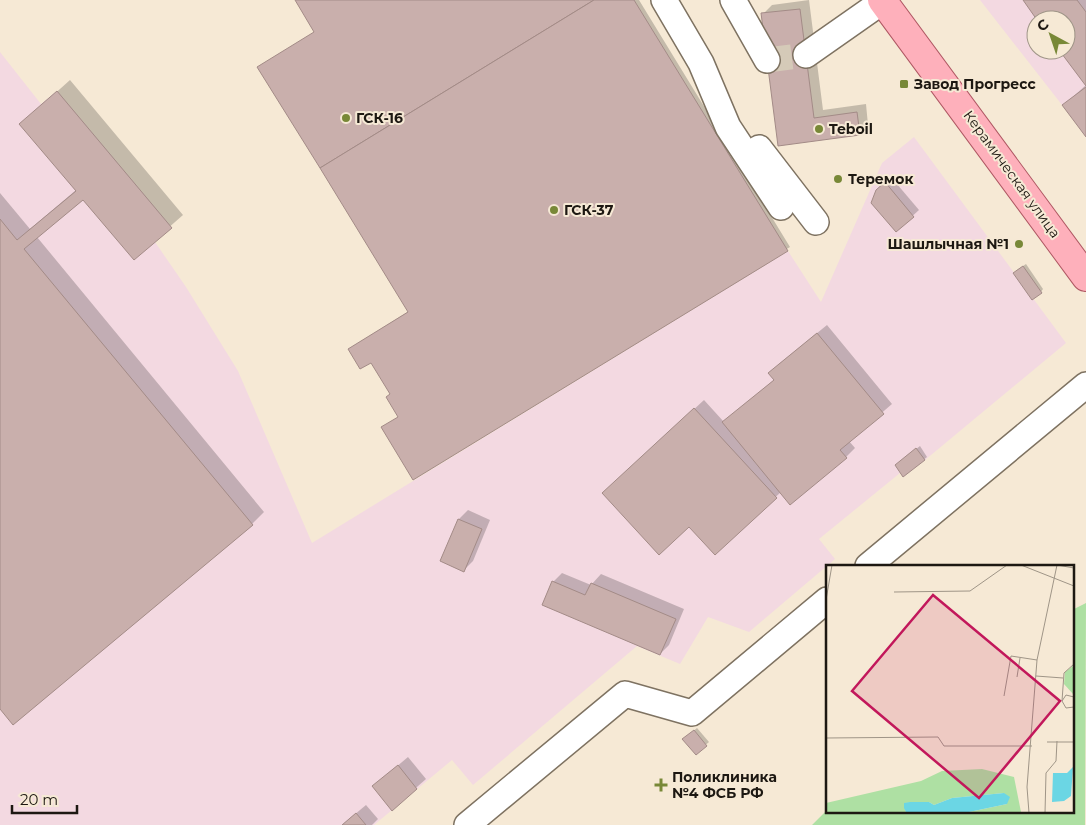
<svg xmlns="http://www.w3.org/2000/svg" width="1086" height="825" font-family="Montserrat,sans-serif">
<style>
.industrial{fill:#f3d9e1;fill-rule:evenodd}
.green{fill:#aee0a3}
.shadow{fill:#0003}
.building{fill:#c9afac;stroke:#a38b87}
.lines{fill:none;stroke-linecap:round;stroke-linejoin:round}
.minor-tunnel{stroke:#d5cab8;stroke-width:25;stroke-dasharray:25 12;stroke-linecap:butt}
.minor-casing{stroke:#7e7261;stroke-width:28}
.major-casing{stroke:#af5863;stroke-width:30}
.minor{stroke:#fff;stroke-width:25}
.major{stroke:#feb0bb;stroke-width:28}
.poi-dot{fill:#788837;stroke:#f6e9d5;stroke-width:2}
.labels{text-anchor:middle;stroke-width:4;stroke-linejoin:round;paint-order:stroke}
.poi-label{font-size:14px;font-weight:bold;fill:#1d1812;stroke:#f6e9d5;text-anchor:start}
.street-label{font-size:14px;fill:#1d1812;stroke:#f6e9d5}
.inset-road{fill:none;stroke:#9f9587;stroke-width:1}
.view{fill:#c2185b;fill-opacity:0.15;stroke:#c2185b;stroke-width:2.5}
.inset-edge{fill:none;stroke:#1d1812;stroke-width:2.5}
</style>
<rect width="100%" height="100%" fill="#f6e9d5"/>
<g class="industrial">
<path d="M980 0H1086V137L1062 105ZM1036 20H1066V50H1036Z"/>
<path d="M0 52 41 104 57 91 172 228 155 242 186 287 238 371 312 543 788 251 821 302 882 163 914 137 1066 343 925 460 903 477 900 473 819 539 835 559 749 632 708 617 680 664 637 646 473 785 452 760 374 825H0Z"/>
</g>
<path class="green" d="M1086 603 1085 825H812L827 810 1072 811V610Z"/>
<g class="shadow">
<path d="M296 0H639L790 247 414 479 399 416 392 394 371 361 349 349 409 311 315 31Z"/>
<path d="M809 0 823 110 866 104 868 125 859 134 779 144 763 14 772 5Z"/>
<path d="M1024 0H1086V84L1061 50H1066V20H1039Z"/>
<path d="M70 80 183 215 134 258 84 199 37 237 264 512 252 524 0 707V193L30 229 76 190 21 124Z"/>
<path d="M1086 85V135L1064 105Z"/>
<path d="M891 177 919 210 897 230 883 184Z"/>
<path d="M1026 264 1043 289 1041 292 1017 270Z"/>
<path d="M827 325 892 404 849 441 855 448 846 457 781 492 715 553 689 525 613 484 704 400 724 422 775 379 770 373 779 364Z"/>
<path d="M920 446 927 457 904 475 899 462Z"/>
<path d="M468 510 490 520 473 561 464 570 459 519Z"/>
<path d="M562 573 591 585 601 574 684 609 669 645 660 654 553 582Z"/>
<path d="M697 728 709 742 696 753 684 739Z"/>
<path d="M408 757 426 779 392 809 383 778Z"/>
<path d="M366 805 378 819 372 825H342Z"/>
</g>
<g class="building">
<path d="M295 0H594L320 168 257 67 314 32Z"/>
<path d="M594 0H634L788 251 413 480 381 427 398 417 386 397 390 394 371 363 360 369 348 349 408 312 320 168Z"/>
<path d="M1023 0H1077L1086 12V86L1059 50H1066V20H1037Z"/>
<path d="M800 9 814 118 857 112 860 135 778 146 761 13Z"/>
<path d="M1086 87V137L1062 105Z"/>
<path d="M57 91 172 228 134 260 83 200 24 249 253 525 13 725 0 709V219L17 240 76 191 19 124Z"/>
<path d="M885 182 914 217 896 232 871 203 876 190Z"/>
<path d="M1023 266 1042 293 1032 300 1013 273Z"/>
<path d="M817 333 884 414 840 450 847 458 790 505 722 422 774 380 768 373Z"/>
<path d="M694 408 777 498 715 555 689 527 659 555 602 493Z"/>
<path d="M916 448 925 460 903 477 895 465Z"/>
<path d="M458 519 482 529 464 572 440 561Z"/>
<path d="M552 581 585 595 591 583 676 619 660 655 542 605Z"/>
<path d="M694 730 707 746 696 755 682 739Z"/>
<path d="M398 765 417 789 392 811 372 786Z"/>
<path d="M356 813 366 825H342Z"/>
</g>
<g class="lines">
<path class="minor-tunnel" d="M767 60 806 55"/>
<defs>
<g id="minor">
<path d="M664 0 701 63 728 127 781 207"/>
<path d="M733 0 767 60"/>
<path d="M806 55 883 1"/>
<path d="M759 148 816 222"/>
<path d="M868 566 1086 385"/>
<path d="M467 825 625 694 692 713 827 600"/>
</g>
<path id="major" d="M882 0 1086 277"/>
</defs>
<use href="#minor" class="minor-casing"/>
<use href="#major" class="major-casing"/>
<use href="#minor" class="minor"/>
<use href="#major" class="major"/>
</g>
<g class="poi-dot">
<rect x="899" y="79" width="10" height="10" rx="2.5"/>
<circle cx="346" cy="118" r="5"/>
<circle cx="819" cy="129" r="5"/>
<circle cx="838" cy="179" r="5"/>
<circle cx="554" cy="210" r="5"/>
<circle cx="1019" cy="244" r="5"/>
<path d="M658.5 777.5h5v5h5v5h-5v5h-5v-5h-5v-5h5z"/>
</g>
<g class="labels">
<g class="poi-label">
<text x="914" y="89">Завод Прогресс</text>
<text x="356" y="123">ГСК-16</text>
<text x="829" y="134">Teboil</text>
<text x="848" y="184">Теремок</text>
<text x="564" y="215">ГСК-37</text>
<text x="1009" y="249" text-anchor="end">Шашлычная №1</text>
<text x="672" y="782">Поликлиника<tspan x="672" dy="16">№4 ФСБ РФ</tspan></text>
</g>
<g class="street-label">
<text transform="translate(1012 174) rotate(54)" y="5">Керамическая улица</text>
</g>
</g>
<g transform="translate(826 565)">
<rect width="248" height="248" fill="#f6e9d5"/>
<path d="M247 101V129L238 119 239 107ZM156 204 188 212 195 247H143L181 239 178 228 126 233 108 240 103 237 78 238 80 247 0 248V238L95 216 116 206Z" fill="#aee0a3"/>
<path d="M247 202 245 231 238 236 226 237 227 208H241ZM178 228 184 232 181 239 143 247H80L78 243V238L84 237H103L108 240 126 233Z" fill="#6bd6e4"/>
<path class="inset-road" d="M195 0 248 21M231 0 248 3M68 27 144 26 181 0M0 35 6 0M210 111 237 113M191 112 194 93M178 131 185 91 211 95M248 132 240 130 236 136 240 143 248 142M236 136 238 108 248 99M0 173 112 172 118 181H206M221 177H248M203 248 201 222 211 95 231 0M219 248 220 208 230 196 231 176"/>
<path class="view" d="M107 30 234 136 153 233 26 126Z"/>
<rect width="248" height="248" class="inset-edge"/>
</g>
<g transform="translate(1051 35) rotate(320)"><circle r="24" fill="#f6e9d5" stroke="#9f9587"/>
<path d="M0-4L9 19L0 12L-9 19Z" fill="#788837"/>
<text y="-8" font-size="14" font-weight="bold" text-anchor="middle" fill="#1d1812">С</text>
</g>
<path d="M12 805v8h65v-8" fill="none" stroke="#1d1812" stroke-width="2.5"/>
<text x="20" y="805" font-size="15" fill="#1d1812" stroke="#f6e9d5" stroke-width="4" paint-order="stroke">20 m</text>
</svg>
